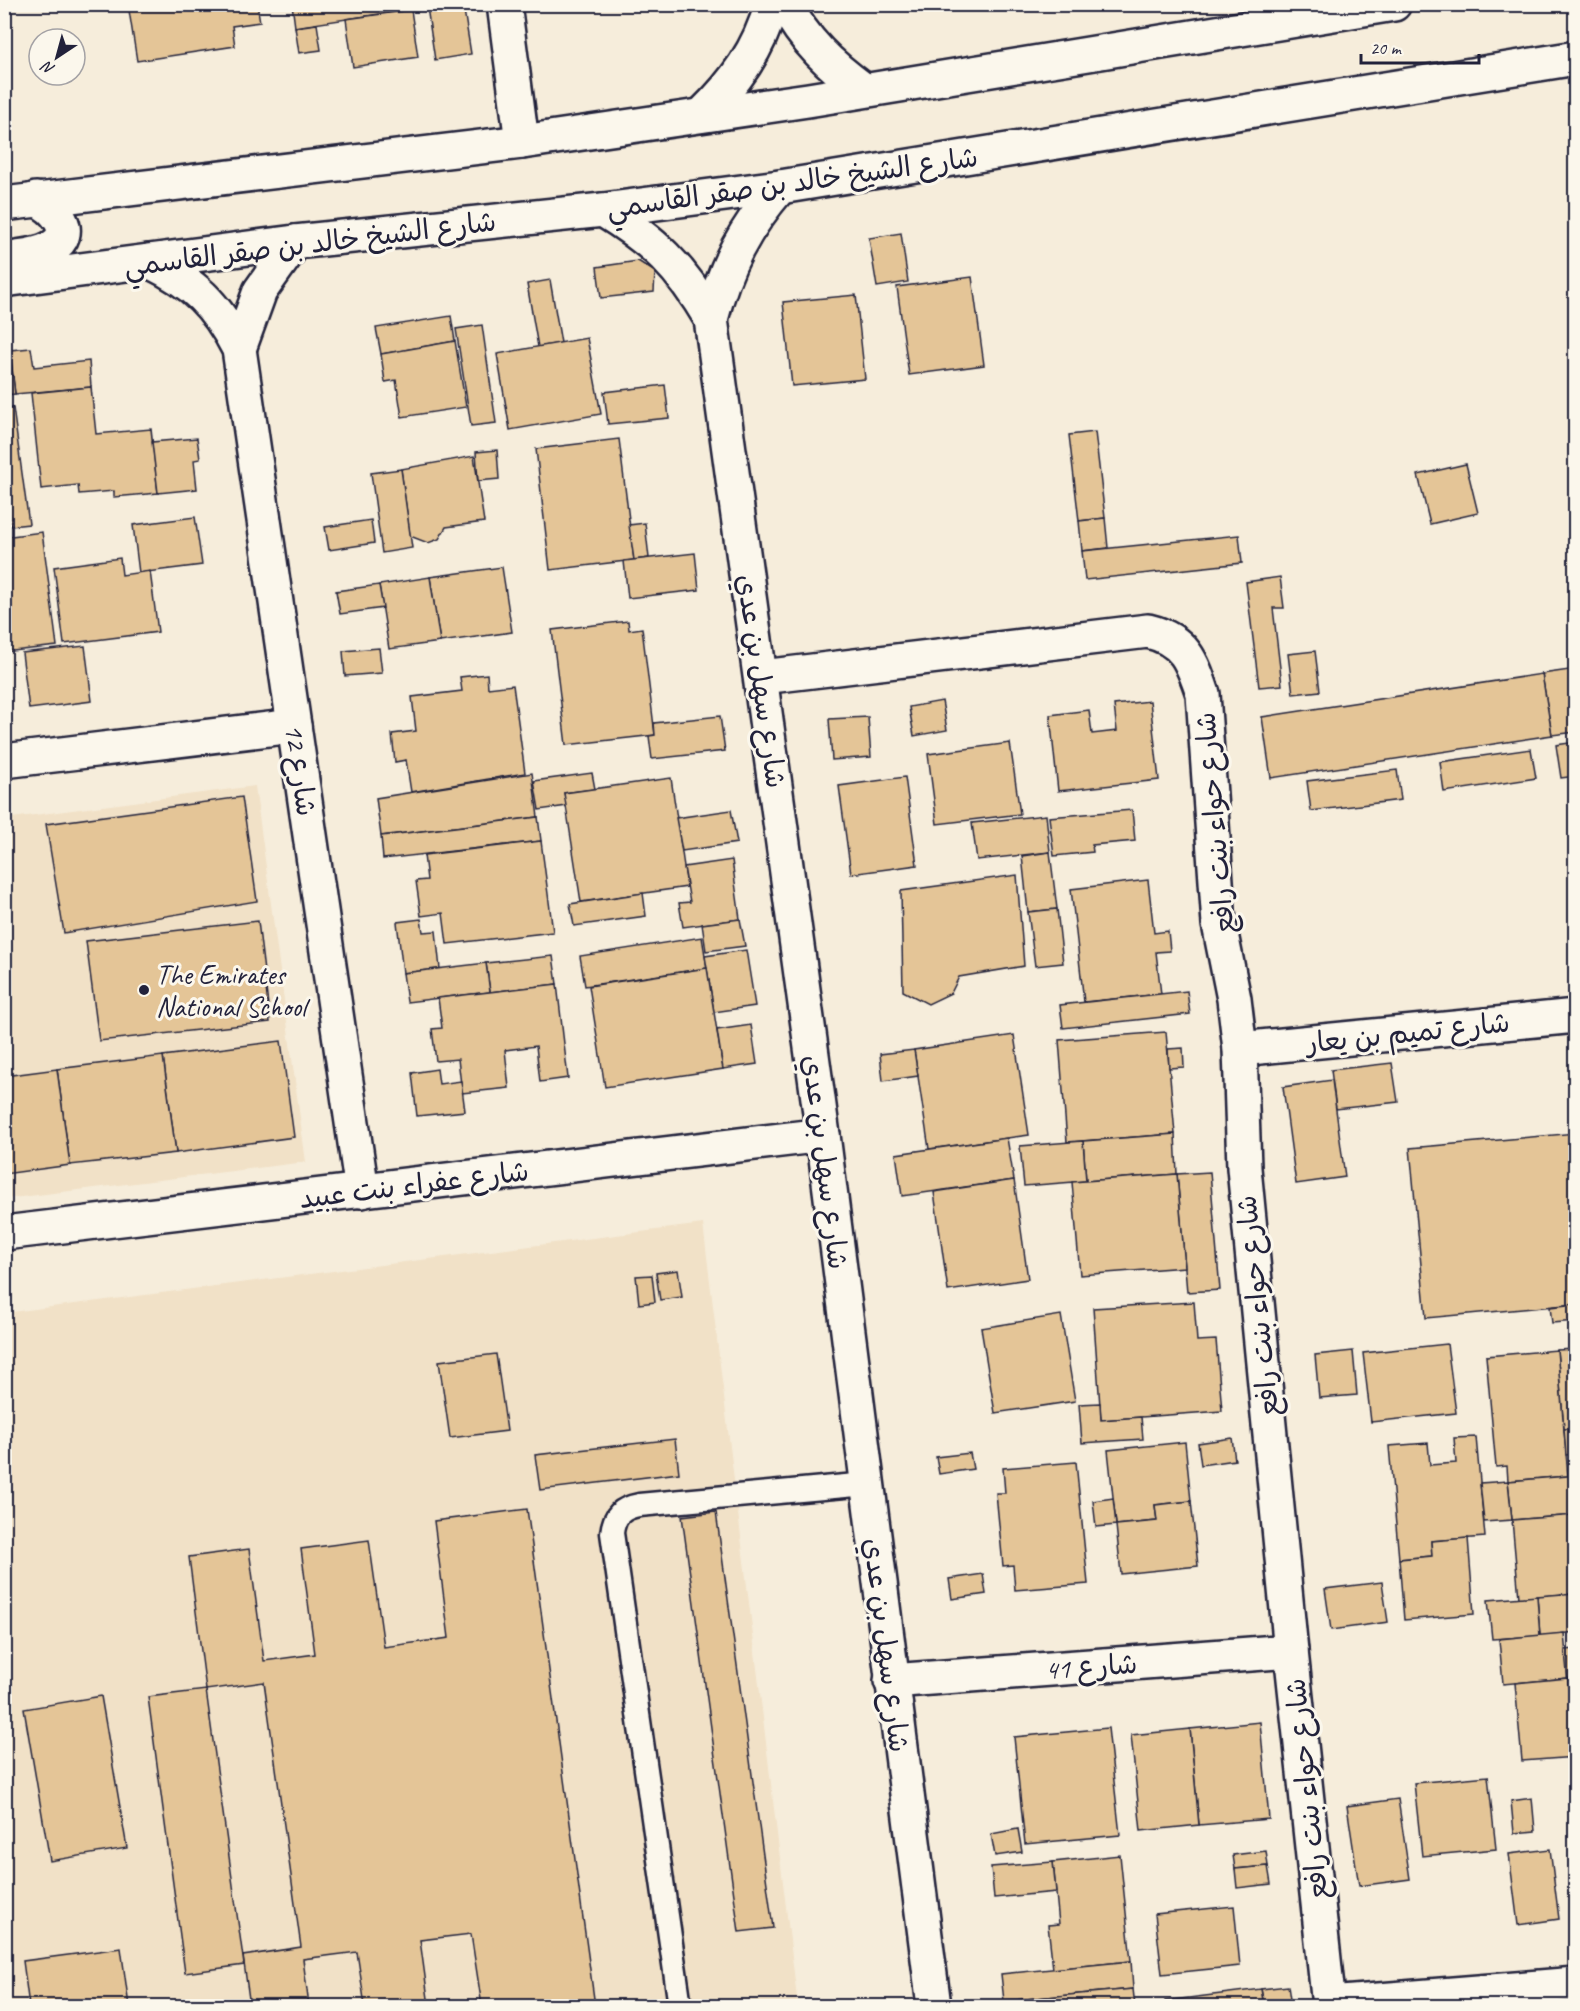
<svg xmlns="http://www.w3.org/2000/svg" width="1580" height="2011" font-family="Caveat,'Playpen Sans Arabic',sans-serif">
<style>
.built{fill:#f1e1c7}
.building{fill:#e4c597;stroke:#22223b;stroke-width:1.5}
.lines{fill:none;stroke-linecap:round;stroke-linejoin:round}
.service-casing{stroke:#22223b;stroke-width:27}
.minor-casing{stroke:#22223b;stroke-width:38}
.secondary-casing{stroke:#22223b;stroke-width:38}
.service{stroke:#fbf7ec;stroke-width:22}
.minor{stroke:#fbf7ec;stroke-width:33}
.secondary{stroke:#fbf7ec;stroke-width:33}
.poi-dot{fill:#22223b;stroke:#fbf7ec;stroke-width:2}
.labels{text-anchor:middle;stroke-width:6;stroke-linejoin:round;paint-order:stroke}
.street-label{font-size:28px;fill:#22223b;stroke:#fbf7ec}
.poi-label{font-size:28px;fill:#22223b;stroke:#fbf7ec;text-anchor:start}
</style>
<rect width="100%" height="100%" fill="#f6eddb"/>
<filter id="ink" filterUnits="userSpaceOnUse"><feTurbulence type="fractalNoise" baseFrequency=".0167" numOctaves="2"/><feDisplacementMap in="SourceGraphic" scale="12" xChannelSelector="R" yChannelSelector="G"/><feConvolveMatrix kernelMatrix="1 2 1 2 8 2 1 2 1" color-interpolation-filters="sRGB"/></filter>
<g filter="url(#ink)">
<g class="built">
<path d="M255 786 306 1162 5 1199 4 819Z"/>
<path d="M703 1224 798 2006H5L4 1313Z"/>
</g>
<g class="building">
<path d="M128 4H257L260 22 232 26 235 46 137 61Z"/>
<path d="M292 4H444L295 27Z"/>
<path d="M444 4H463L471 54 435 60 427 7Z"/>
<path d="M411 10 418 57 353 67 346 19Z"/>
<path d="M317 24 321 50 299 53 295 27Z"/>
<path d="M901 233 908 282 877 287 869 238Z"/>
<path d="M638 261 655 272 654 292 601 298 597 267Z"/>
<path d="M972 277 984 365 909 375 897 287Z"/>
<path d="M550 280 561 343 538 347 527 284Z"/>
<path d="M856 295 865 379 792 386 783 302Z"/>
<path d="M451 316 455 341 381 354 376 328Z"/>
<path d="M482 325 496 423 471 426 456 329Z"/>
<path d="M587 338 601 414 510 430 497 354Z"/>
<path d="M455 341 466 407 402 417 396 380 385 382 381 354Z"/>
<path d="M31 348 34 367 89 361 91 387 15 394 10 350Z"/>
<path d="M4 362H11L15 394 4 395Z"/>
<path d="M665 385 669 418 608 424 604 392Z"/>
<path d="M91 387 96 434 151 429 158 493 114 497V491L79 494 78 485 41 489 31 393Z"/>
<path d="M13 408 29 524 11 526 4 480V409Z"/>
<path d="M1095 432 1105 518 1079 521 1069 435Z"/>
<path d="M197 438 200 459 194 460 197 489 158 493 152 442Z"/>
<path d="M619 439 634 560 550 570 536 449Z"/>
<path d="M497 450 499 479 478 481 476 452Z"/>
<path d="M474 456 484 522 446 527 439 539 428 543 410 536 401 469Z"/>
<path d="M1466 464 1478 513 1430 524 1418 475Z"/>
<path d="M401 469 412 548 382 553 371 473Z"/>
<path d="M4 480 10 517 4 518Z"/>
<path d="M195 517 202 565 139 573 133 525Z"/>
<path d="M1105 518 1108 548 1082 551 1079 521Z"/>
<path d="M371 520 374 543 329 550 325 527Z"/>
<path d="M645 523 649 558 634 560 629 525Z"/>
<path d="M42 532 57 646 4 652V537Z"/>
<path d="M1239 535 1242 563 1085 580 1082 551Z"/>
<path d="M695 553 699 590 628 598 624 561Z"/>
<path d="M120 558 122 575 150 571 158 632 64 644 54 567Z"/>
<path d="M502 567 512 632 440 642 430 577Z"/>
<path d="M430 577 440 642 389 649 379 585Z"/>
<path d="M1280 577 1284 608H1273L1282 685 1259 687 1246 582Z"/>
<path d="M379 585 383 608 340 614 336 591Z"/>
<path d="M628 621 629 630 642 628 655 735 566 745 552 630Z"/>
<path d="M85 646 92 701 29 709 22 653Z"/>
<path d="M379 648 382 673 345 676 343 651Z"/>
<path d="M1315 651 1320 691 1293 694 1288 654Z"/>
<path d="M1576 669V732L1552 735 1542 674Z"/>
<path d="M487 674 488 688 513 685 525 773 411 792 406 760 395 762 392 734 416 731 412 697 462 691 460 677Z"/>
<path d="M1542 674 1552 735 1271 778 1262 717Z"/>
<path d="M942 701 947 730 914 736 909 707Z"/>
<path d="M1150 701 1159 780 1058 791 1050 715 1089 710 1092 734 1117 731 1114 705Z"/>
<path d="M720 716 725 751 652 759 649 736 655 735 654 723Z"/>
<path d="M868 717 871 757 832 760 829 719Z"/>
<path d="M1576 742V776L1561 778 1556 745Z"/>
<path d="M1010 743 1020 814 937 824 928 754Z"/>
<path d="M1531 749 1536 778 1444 792 1440 762Z"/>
<path d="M1397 770 1401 800 1311 811 1307 781Z"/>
<path d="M532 773 538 817 381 836 376 798Z"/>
<path d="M592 773 595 789 564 793 567 806 539 810 534 781Z"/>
<path d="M905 777 917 865 851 874 839 786Z"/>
<path d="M671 778 687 887 581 902 564 793Z"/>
<path d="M242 797 257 901 64 933 46 824Z"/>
<path d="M731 810 737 843 682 851 676 818Z"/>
<path d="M1132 810 1135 841 1092 845 1093 852 1054 856 1049 817Z"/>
<path d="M1046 815 1050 852 977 860 972 823Z"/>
<path d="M538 817 541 841 383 859 381 836Z"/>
<path d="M541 841 553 932 447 944 443 913 421 916 416 881 427 880 424 855Z"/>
<path d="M1050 852 1057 909 1028 912 1022 856Z"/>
<path d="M732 860 740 919 683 927 679 903 690 902 684 867Z"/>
<path d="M1017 875 1024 966 959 977 951 993 928 1004 903 991 901 891Z"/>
<path d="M1148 880 1154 933 1168 931 1170 951 1156 952 1161 994 1084 1002 1071 889Z"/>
<path d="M643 893 646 916 574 926 570 904Z"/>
<path d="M1057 909 1063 963 1035 966 1028 912Z"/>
<path d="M421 919 423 932 436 931 440 969 403 973 397 922Z"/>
<path d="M740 919 745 946 706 951 702 924Z"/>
<path d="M258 921 270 1022 99 1041 86 941Z"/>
<path d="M702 937 707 968 585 986 580 956Z"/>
<path d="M746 950 755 1006 714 1012 705 956Z"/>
<path d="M553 956 557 984 490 992 486 963Z"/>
<path d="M486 963 490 992 407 1002 403 973Z"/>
<path d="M707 968 723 1069 605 1087 589 986Z"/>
<path d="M557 984 568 1078 540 1082 536 1046 505 1050 509 1088 462 1093 458 1059 436 1061 432 1029 442 1028 438 998Z"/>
<path d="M1187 991 1190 1014 1063 1028 1060 1005Z"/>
<path d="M751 1025 757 1064 723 1069 717 1030Z"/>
<path d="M1166 1032 1175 1134 1067 1142 1059 1040Z"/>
<path d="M1014 1035 1029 1135 929 1149 914 1050Z"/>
<path d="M281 1041 294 1137 176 1153 163 1056Z"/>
<path d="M1183 1048 1184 1067 1169 1068 1168 1049Z"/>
<path d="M914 1050 918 1076 883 1081 880 1054Z"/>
<path d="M163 1056 176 1153 70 1165 57 1069Z"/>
<path d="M1392 1063 1398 1102 1336 1109 1331 1070Z"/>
<path d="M57 1069 70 1165 4 1174V1076Z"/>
<path d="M437 1069 439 1084 461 1081 465 1111 417 1116 412 1073Z"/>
<path d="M1332 1080 1345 1177 1296 1184 1283 1087Z"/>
<path d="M1576 1133V1304L1426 1318 1410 1148Z"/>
<path d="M1175 1134 1177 1174 1086 1181 1083 1141Z"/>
<path d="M1007 1138 1014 1180 902 1196 896 1154Z"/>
<path d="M1083 1141 1086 1181 1024 1186 1020 1146Z"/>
<path d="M1210 1172 1220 1290 1187 1292 1177 1174Z"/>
<path d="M1177 1174 1185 1267 1080 1275 1072 1182Z"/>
<path d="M1014 1180 1028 1279 948 1291 934 1192Z"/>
<path d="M678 1270 682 1297 660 1300 656 1273Z"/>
<path d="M652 1275 655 1302 639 1304 636 1276Z"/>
<path d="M1194 1302 1197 1341 1216 1340 1222 1411 1101 1420 1093 1308Z"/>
<path d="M1576 1304V1321L1552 1323 1550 1307Z"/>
<path d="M1061 1315 1075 1401 995 1413 981 1328Z"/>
<path d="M1447 1344 1456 1413 1371 1422 1363 1353Z"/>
<path d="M1576 1349V1428L1564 1429 1557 1350Z"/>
<path d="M1557 1350 1568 1476 1508 1481 1507 1466 1496 1467 1486 1356Z"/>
<path d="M1353 1351 1357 1395 1319 1398 1315 1355Z"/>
<path d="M496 1354 507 1431 450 1438 439 1361Z"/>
<path d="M1100 1403 1101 1420 1141 1417 1143 1439 1082 1443 1079 1404Z"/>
<path d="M1576 1428V1454L1566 1455 1564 1429Z"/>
<path d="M1476 1437 1485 1537 1431 1541 1432 1556 1399 1559 1389 1446 1428 1443 1430 1465 1456 1463 1454 1438Z"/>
<path d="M1232 1438 1235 1460 1201 1465 1198 1443Z"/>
<path d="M675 1439 679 1473 540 1490 535 1455Z"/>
<path d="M1185 1442 1191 1501 1155 1505 1157 1521 1116 1525 1108 1450Z"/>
<path d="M970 1453 973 1469 939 1474 936 1457Z"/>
<path d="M1076 1462 1088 1584 1015 1590 1013 1565 1003 1566 996 1493H1005L1003 1468Z"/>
<path d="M1568 1476H1576V1515L1512 1520 1508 1481Z"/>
<path d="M1508 1481 1512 1520 1484 1522 1480 1483Z"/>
<path d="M1113 1498 1116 1525 1096 1527 1093 1501Z"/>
<path d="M1191 1501 1198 1566 1121 1574 1116 1525 1157 1521 1155 1505Z"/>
<path d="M527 1509 595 2006H482L471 1934 420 1940 429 2006H365L357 1952 303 1959 309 2006H250L243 1956 301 1947 264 1682 206 1690 189 1557 249 1549 264 1661 315 1654 301 1549 369 1540 384 1647 449 1638 434 1521Z"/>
<path d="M716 1512 773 1928 739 1932 682 1516Z"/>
<path d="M1576 1515V1593L1519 1598 1512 1520Z"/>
<path d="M1468 1538 1474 1614 1404 1620 1399 1559 1432 1556 1431 1541Z"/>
<path d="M983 1574 986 1594 952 1599 949 1579Z"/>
<path d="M1382 1582 1388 1622 1331 1630 1325 1589Z"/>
<path d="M1576 1593V1632L1540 1636 1537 1596Z"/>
<path d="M1537 1596 1540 1636 1492 1639 1488 1600Z"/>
<path d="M1564 1633 1568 1678 1503 1684 1499 1639Z"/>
<path d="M1576 1649V1694L1569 1695 1565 1650Z"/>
<path d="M1568 1678 1569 1695 1576 1694V1757L1522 1761 1515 1683Z"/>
<path d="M206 1690 244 1965 185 1973 148 1697Z"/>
<path d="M101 1696 127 1848 50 1861 24 1709Z"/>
<path d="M1260 1722 1269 1819 1199 1825 1190 1729Z"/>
<path d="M1108 1728 1120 1835 1025 1844 1014 1737Z"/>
<path d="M1190 1729 1199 1825 1141 1831 1131 1735Z"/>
<path d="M1488 1776 1496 1849 1422 1856 1414 1783Z"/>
<path d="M1532 1798 1535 1831 1514 1833 1511 1801Z"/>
<path d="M1398 1799 1410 1879 1359 1886 1347 1806Z"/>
<path d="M1018 1829 1022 1852 995 1856 991 1834Z"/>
<path d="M1550 1849 1559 1919 1518 1925 1509 1854Z"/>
<path d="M1266 1851 1268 1866 1235 1869 1233 1855Z"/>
<path d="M1120 1855 1131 1961 1053 1969 1048 1925 1059 1924 1053 1862Z"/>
<path d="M1053 1862 1056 1892 994 1898 991 1867Z"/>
<path d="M1268 1866 1271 1884 1237 1888 1235 1869Z"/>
<path d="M1234 1906 1240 1966 1162 1974 1155 1914Z"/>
<path d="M121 1948 129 2006H29L23 1961Z"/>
<path d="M1131 1961 1133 1989 1004 2001 1001 1974Z"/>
<path d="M1288 1986 1291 2006H1264L1261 1989Z"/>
<path d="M1133 1989 1135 2006H1004V2001Z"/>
<path d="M1261 1989 1264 2006H1165V2001Z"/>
<path d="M1545 2001 1546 2006H1511V2003Z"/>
</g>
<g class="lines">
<defs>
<path id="service" d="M680 2006 612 1533C614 1515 622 1508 639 1505L867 1484"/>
<g id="minor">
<path d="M504 4 522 142"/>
<path d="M785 4C804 41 831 66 864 90"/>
<path d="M702 115C735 83 759 50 772 4"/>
<path d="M603 210C655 242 680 266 711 319L823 1135 934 2006"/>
<path d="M149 261C194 283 216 304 239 349L362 1191"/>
<path d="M711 319C725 265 744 229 780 187"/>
<path d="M239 349 260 291 295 242"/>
<path d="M762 677 1148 631C1185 640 1192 661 1203 694L1219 924 1234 999 1240 1049 1244 1168 1291 1651 1329 2006"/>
<path d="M4 761 294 726"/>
<path d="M1240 1049 1576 1016"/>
<path d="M4 1233 823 1135"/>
<path d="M891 1681 1291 1651"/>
<path d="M1329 2004 1576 1984"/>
</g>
<g id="secondary">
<path d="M4 204 522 142 808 100 1394 4"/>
<path d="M4 259C19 256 38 256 51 248 78 232 55 208 36 199"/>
<path d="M4 280 295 242 603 210 780 187 1576 58"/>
</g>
</defs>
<use href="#service" class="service-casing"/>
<use href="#minor" class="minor-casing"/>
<use href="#secondary" class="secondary-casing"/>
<use href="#service" class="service"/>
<use href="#minor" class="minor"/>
<use href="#secondary" class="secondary"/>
</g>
</g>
<circle class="poi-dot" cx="144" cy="990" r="6"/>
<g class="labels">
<g class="street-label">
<text transform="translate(792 182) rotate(-8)" y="10">شارع الشيخ خالد بن صقر القاسمي</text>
<text transform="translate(310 243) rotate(-7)" y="10">شارع الشيخ خالد بن صقر القاسمي</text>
<text transform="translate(762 681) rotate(82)" y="10">شارع سهل بن عدي</text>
<text transform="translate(301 770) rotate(82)" y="10">شارع 12</text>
<text transform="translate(1214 823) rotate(-95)" y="10">شارع حواء بنت رافع</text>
<text transform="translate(1408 1032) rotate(-6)" y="10">شارع تميم بن يعار</text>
<text transform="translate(826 1162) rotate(83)" y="10">شارع سهل بن عدي</text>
<text transform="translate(414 1184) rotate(-7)" y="10">شارع عفراء بنت عبيد</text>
<text transform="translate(1257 1306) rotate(-96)" y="10">شارع حواء بنت رافع</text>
<text transform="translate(887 1645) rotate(83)" y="10">شارع سهل بن عدي</text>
<text transform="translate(1091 1666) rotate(-4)" y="10">شارع 41</text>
<text transform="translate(1306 1789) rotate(-96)" y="10">شارع حواء بنت رافع</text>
</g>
<g class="poi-label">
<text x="156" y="984">The Emirates<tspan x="156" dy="32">National School</tspan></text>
</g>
</g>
<rect width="1580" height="2011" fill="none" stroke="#fbf7ec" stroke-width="24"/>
<rect x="12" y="12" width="1556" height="1987" fill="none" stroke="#22223b" stroke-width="2" filter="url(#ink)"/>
<g transform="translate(57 57) rotate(216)"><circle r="28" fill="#fbf7ec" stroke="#a4a2a5" stroke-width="1.5"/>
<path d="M0-4.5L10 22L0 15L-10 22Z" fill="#22223b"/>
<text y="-9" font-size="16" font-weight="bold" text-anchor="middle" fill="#22223b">N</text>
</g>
<path d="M1361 54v9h118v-9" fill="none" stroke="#22223b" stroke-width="3"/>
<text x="1370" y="54" font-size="18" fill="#22223b" stroke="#fbf7ec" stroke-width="4.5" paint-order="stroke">20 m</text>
</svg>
